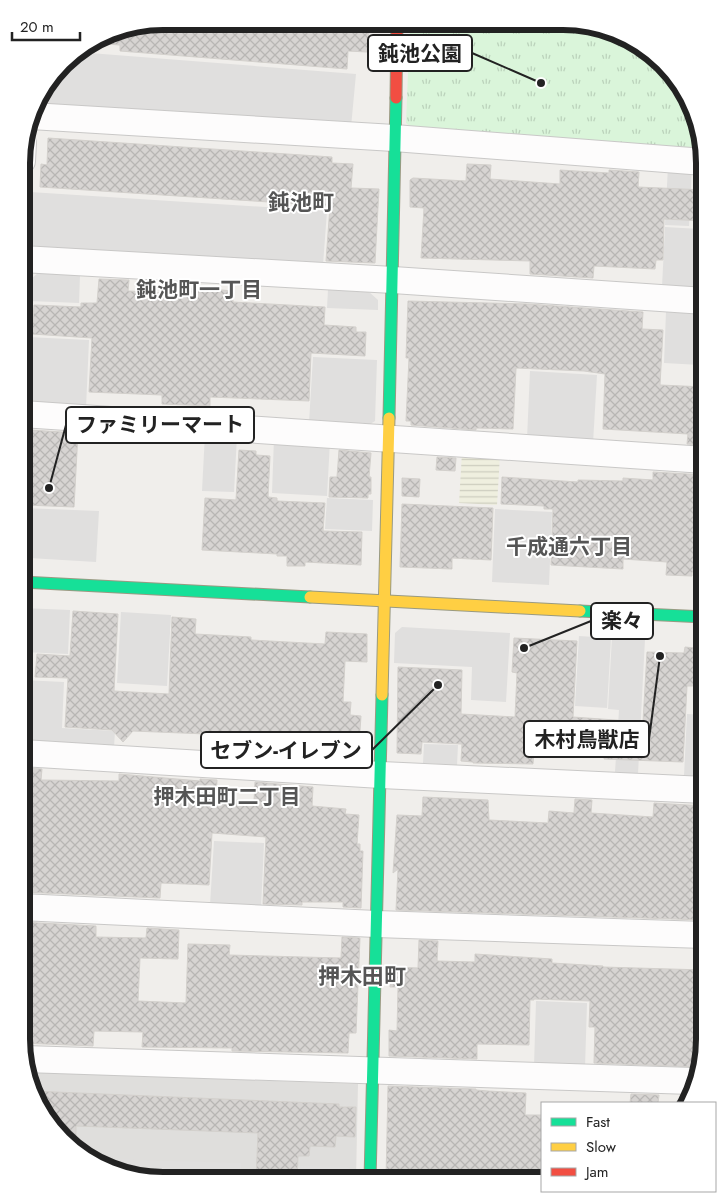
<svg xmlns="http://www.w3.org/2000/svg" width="726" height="1202" font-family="Jost,'Noto Sans JP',sans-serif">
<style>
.residential{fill:#dfdedc}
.farmland{fill:url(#farmland-rules)}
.park{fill:url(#park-tufts)}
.parking{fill:#e0dfde}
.building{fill:url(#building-cross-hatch);stroke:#d3d0cc}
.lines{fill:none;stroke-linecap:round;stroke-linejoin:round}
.street-casing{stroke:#c9c8c7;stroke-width:28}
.fast-casing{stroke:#999a82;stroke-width:13}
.slow-casing{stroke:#999a82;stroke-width:13}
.jam-casing{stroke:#999a82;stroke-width:13}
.street{stroke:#fdfcfc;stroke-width:26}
.fast{stroke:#16e098;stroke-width:11}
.slow{stroke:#ffcf43;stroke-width:11}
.jam{stroke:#f24e42;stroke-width:11}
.labels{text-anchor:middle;stroke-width:4;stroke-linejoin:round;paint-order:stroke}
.neighbourhood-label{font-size:21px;font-weight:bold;fill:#555;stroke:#fff}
.quarter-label{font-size:22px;font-weight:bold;fill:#555;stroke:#fff}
.rim{fill:none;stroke:#222;stroke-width:6}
.leader{fill:none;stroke:#222;stroke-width:2}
.callout-dot{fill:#222;stroke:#fff;stroke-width:2}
.callout{fill:#fff;stroke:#222;stroke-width:2}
.callout-label{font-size:21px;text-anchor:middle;font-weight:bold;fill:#222}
</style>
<defs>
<pattern id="farmland-rules" width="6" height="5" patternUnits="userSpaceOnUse" patternTransform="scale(1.25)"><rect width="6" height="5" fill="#efefdf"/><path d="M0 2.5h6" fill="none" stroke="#cdcdbf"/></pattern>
<pattern id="park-tufts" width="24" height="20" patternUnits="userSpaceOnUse" patternTransform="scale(1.25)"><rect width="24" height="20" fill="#daf5da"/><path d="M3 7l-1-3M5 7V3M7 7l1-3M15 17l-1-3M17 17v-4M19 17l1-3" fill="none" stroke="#bbd2bb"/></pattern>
<pattern id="building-cross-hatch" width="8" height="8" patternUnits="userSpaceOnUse" patternTransform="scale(1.25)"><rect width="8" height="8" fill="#d7d4d2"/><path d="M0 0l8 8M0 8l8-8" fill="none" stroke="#b8b6b4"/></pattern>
</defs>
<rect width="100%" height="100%" fill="#f0eeeb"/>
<path class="residential" d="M28 1072 358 1084 356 1180 144 1179 77 1151 32 1093Z"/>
<path class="farmland" d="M462 453 500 455 497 505 459 503Z"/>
<path class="park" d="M410 23 590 24 656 56 694 109 702 149 416 132 406 123Z"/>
<g class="parking">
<path d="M77 52 356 74 351 127 40 106 35 102 36 100 69 57Z"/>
<path d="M668 166 692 167 689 226 665 225Z"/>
<path d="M30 192 327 211 323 265 39 249 31 244Z"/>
<path d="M665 227 700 229 697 288 662 287Z"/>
<path d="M38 273 80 275 79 303 29 301 30 280Z"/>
<path d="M328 290 369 292 378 300V310L327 308Z"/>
<path d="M666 312 702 314 700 365 664 363Z"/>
<path d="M27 337 89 340 86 408 34 405 26 397Z"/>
<path d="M313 357 377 360 375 421 367 426 309 423Z"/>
<path d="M530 371 597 375 593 443 527 439Z"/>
<path d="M205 434 237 436 234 492 202 491Z"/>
<path d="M274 438 330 441 327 496 272 493Z"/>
<path d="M327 498 373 500 372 531 325 529Z"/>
<path d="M23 508 99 511 96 562 29 558 22 550Z"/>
<path d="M495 509 552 512 549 585 492 582Z"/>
<path d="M22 608 70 610 68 654 22 652Z"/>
<path d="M121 612 171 615 167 686 117 683Z"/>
<path d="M402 627 510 633 506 702 471 700 472 667 394 663 395 633Z"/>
<path d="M579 636 611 638 607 708 575 706Z"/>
<path d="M612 637 645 639 638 774 615 772 619 710 608 709Z"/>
<path d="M22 680 64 682 62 728 115 731 114 747 24 742 22 740Z"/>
<path d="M687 714 705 715V777L684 776Z"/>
<path d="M424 744 458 745 457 765 423 763Z"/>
<path d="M214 841 264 843 261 908 210 905Z"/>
<path d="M536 1001 587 1003 585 1067 534 1065Z"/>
<path d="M99 1159 241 1163V1180L144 1179 99 1161Z"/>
<path d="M299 1166 349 1167 348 1180H299Z"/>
</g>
<g class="building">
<path d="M163 21 370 23 367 52 348 51 347 69 120 51V45L91 43 109 32Z"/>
<path d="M48 138 332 157V163L353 164 351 188 379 189 375 263 326 261 330 206 40 187 41 164 47 165Z"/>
<path d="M467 164 491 165 490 179 560 184V170L609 173V170L639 172 638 187 705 190V221L664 219 663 260H656L655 269 594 266 593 278 530 274V261L421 258 424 208 410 207V180L413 178 466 181Z"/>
<path d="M99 279 129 280 128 291 185 294 186 288 211 289 233 291V302L325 307 324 325 356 327V332H366L365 356 311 353 309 401 210 397V406L162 404V395L89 392 92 338 32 334 34 305 81 307V303H97Z"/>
<path d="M408 301 528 304 643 312 642 329 663 330 660 385 705 387V445L687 444 688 434 603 429 605 374 584 371 516 368 513 429 476 428V430L411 425V421H406L409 358H406Z"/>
<path d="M30 430 78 433 74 507 25 505Z"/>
<path d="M239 450 256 451V455L270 456 268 497 277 498V501L325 503 323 531 362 532 361 565 305 562V566H287V556H277V554L202 550 205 498 236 500Z"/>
<path d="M339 450 371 453 369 477H371V494H368V498L329 497 330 477H337Z"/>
<path d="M437 457 456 458 455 471 436 470Z"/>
<path d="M653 472 705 475V573L692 572V576L666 575 667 562 623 559V569L551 565 553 509H544V506L501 504 502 477 578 482V480L623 481V478L653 480Z"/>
<path d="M402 478 420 479 419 497 402 496Z"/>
<path d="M402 504 493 508 491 560 452 558V569L400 567Z"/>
<path d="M73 611 118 614 114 691 169 694 172 617 196 619 195 634 251 637V640L325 644 326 632 367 634V662L345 661 343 702H351L350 715 361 716 358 759 325 757 326 750 260 747V746L247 745V741L206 738V734L133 731 123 742 112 730 65 727 68 678 35 677 37 654 70 656Z"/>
<path d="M514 638 577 641 573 717 643 722 647 652 684 653 685 647 705 649V686H687L683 762 604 759 605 755 534 751 533 764 473 763V762L461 761 462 744 422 742 421 754 397 753 398 667 462 670 461 714 515 717 517 673 512 672Z"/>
<path d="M22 768 42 769 41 780 119 781V774L200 781V779L217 780 216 799 254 801 255 782 313 787 312 806 346 809 345 814 359 815 357 844H360V851H363L361 908 343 907V902H302V905L263 904 266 837 212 833 209 885 161 883 160 898 21 892Z"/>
<path d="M423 797 488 800 489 820 548 823 549 811 574 813 575 799 592 800 591 813 653 817 654 803 705 806 704 920 396 910 398 869 393 873 397 815 422 816Z"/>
<path d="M21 922 96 926V937L146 938 147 928 179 930 178 959 140 958 138 1001 186 1003 188 944 230 945 229 955 341 958 342 937 360 938 356 1033H349L348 1053 232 1051V1048L142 1047 143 1032 94 1031 93 1046 22 1043Z"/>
<path d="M419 940 438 941 437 961 475 962V954L552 959V963L603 966V967L704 970V1048L698 1067 594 1063 595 1027H589L590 1001 534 999V1000H530L529 1045 477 1044V1059L389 1056V1030L397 1031 398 987H390L391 967 418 968Z"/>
<path d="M388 1086 476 1089V1090L488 1091 526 1093 525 1115H542V1181L386 1180Z"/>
<path d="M32 1091 339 1104V1107H356L355 1137 336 1136 335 1147 310 1146 309 1156H298L297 1180H256L258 1133 76 1126V1150Z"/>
<path d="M631 1094 659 1095 658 1103H630Z"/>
</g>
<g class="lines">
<defs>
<g id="street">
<path d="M31 116 394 138 704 162"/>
<path d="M22 161 23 143"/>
<path d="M22 259 393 280 705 301"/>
<path d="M22 414 705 460"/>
<path d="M22 753 381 775 705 790"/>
<path d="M21 907 376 924 704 935"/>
<path d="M25 1059 692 1081"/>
</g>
<g id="fast">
<path d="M389 418 396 98"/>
<path d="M22 582 310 597"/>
<path d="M580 611 705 617"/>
<path d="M370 1180 382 695"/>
</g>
<g id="slow">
<path d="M310 597 580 611"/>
<path d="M382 695 389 418"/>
</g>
<path id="jam" d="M396 98 397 23"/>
</defs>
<use href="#street" class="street-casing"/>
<use href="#fast" class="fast-casing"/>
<use href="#slow" class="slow-casing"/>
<use href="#jam" class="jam-casing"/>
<use href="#street" class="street"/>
<use href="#fast" class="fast"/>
<use href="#slow" class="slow"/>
<use href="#jam" class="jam"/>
</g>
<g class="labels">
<g class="neighbourhood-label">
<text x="199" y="297">鈍池町一丁目</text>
<text x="569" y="554">千成通六丁目</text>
<text x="227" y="804">押木田町二丁目</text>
</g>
<g class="quarter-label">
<text x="301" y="210">鈍池町</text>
<text x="362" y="984">押木田町</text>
</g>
</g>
<path d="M0 0H726V1202H0ZM163 30H563A133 133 0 0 1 696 163V1039A133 133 0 0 1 563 1172H163A133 133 0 0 1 30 1039V163A133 133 0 0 1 163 30Z" fill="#fff" fill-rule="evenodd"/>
<path class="rim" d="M163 30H563A133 133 0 0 1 696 163V1039A133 133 0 0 1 563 1172H163A133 133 0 0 1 30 1039V163A133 133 0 0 1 163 30Z"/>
<path class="leader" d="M541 83L472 53M49 488L66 425M524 648L591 621M660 656L649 739M438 685L372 750"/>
<g class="callout-dot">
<circle cx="541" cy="83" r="5"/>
<circle cx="49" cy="488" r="5"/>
<circle cx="524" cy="648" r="5"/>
<circle cx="660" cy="656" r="5"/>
<circle cx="438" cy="685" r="5"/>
</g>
<g class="callout">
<rect x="368" y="35" width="104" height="36" rx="5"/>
<rect x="66" y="407" width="188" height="36" rx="5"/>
<rect x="591" y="603" width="62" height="36" rx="5"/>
<rect x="524" y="721" width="125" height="36" rx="5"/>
<rect x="201" y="732" width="171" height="36" rx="5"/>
</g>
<g class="callout-label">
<text x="420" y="61">鈍池公園</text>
<text x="160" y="432">ファミリーマート</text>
<text x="622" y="628">楽々</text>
<text x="587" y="747">木村鳥獣店</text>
<text x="286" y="758">セブン-イレブン</text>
</g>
<rect x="541" y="1102" width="175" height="90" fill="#ffffff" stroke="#a7a7a7"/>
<rect x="551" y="1118" width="25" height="8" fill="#16e098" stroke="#a7a7a7"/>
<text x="586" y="1127" font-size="15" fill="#222222">Fast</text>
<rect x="551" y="1143" width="25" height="8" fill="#ffcf43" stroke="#a7a7a7"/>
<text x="586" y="1152" font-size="15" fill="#222222">Slow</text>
<rect x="551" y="1168" width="25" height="8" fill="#f24e42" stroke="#a7a7a7"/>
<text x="586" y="1177" font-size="15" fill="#222222">Jam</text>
<path d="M12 32v8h68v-8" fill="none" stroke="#222222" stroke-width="2.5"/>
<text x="20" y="32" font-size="15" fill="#222222" stroke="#ffffff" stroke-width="4" paint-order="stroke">20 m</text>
</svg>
